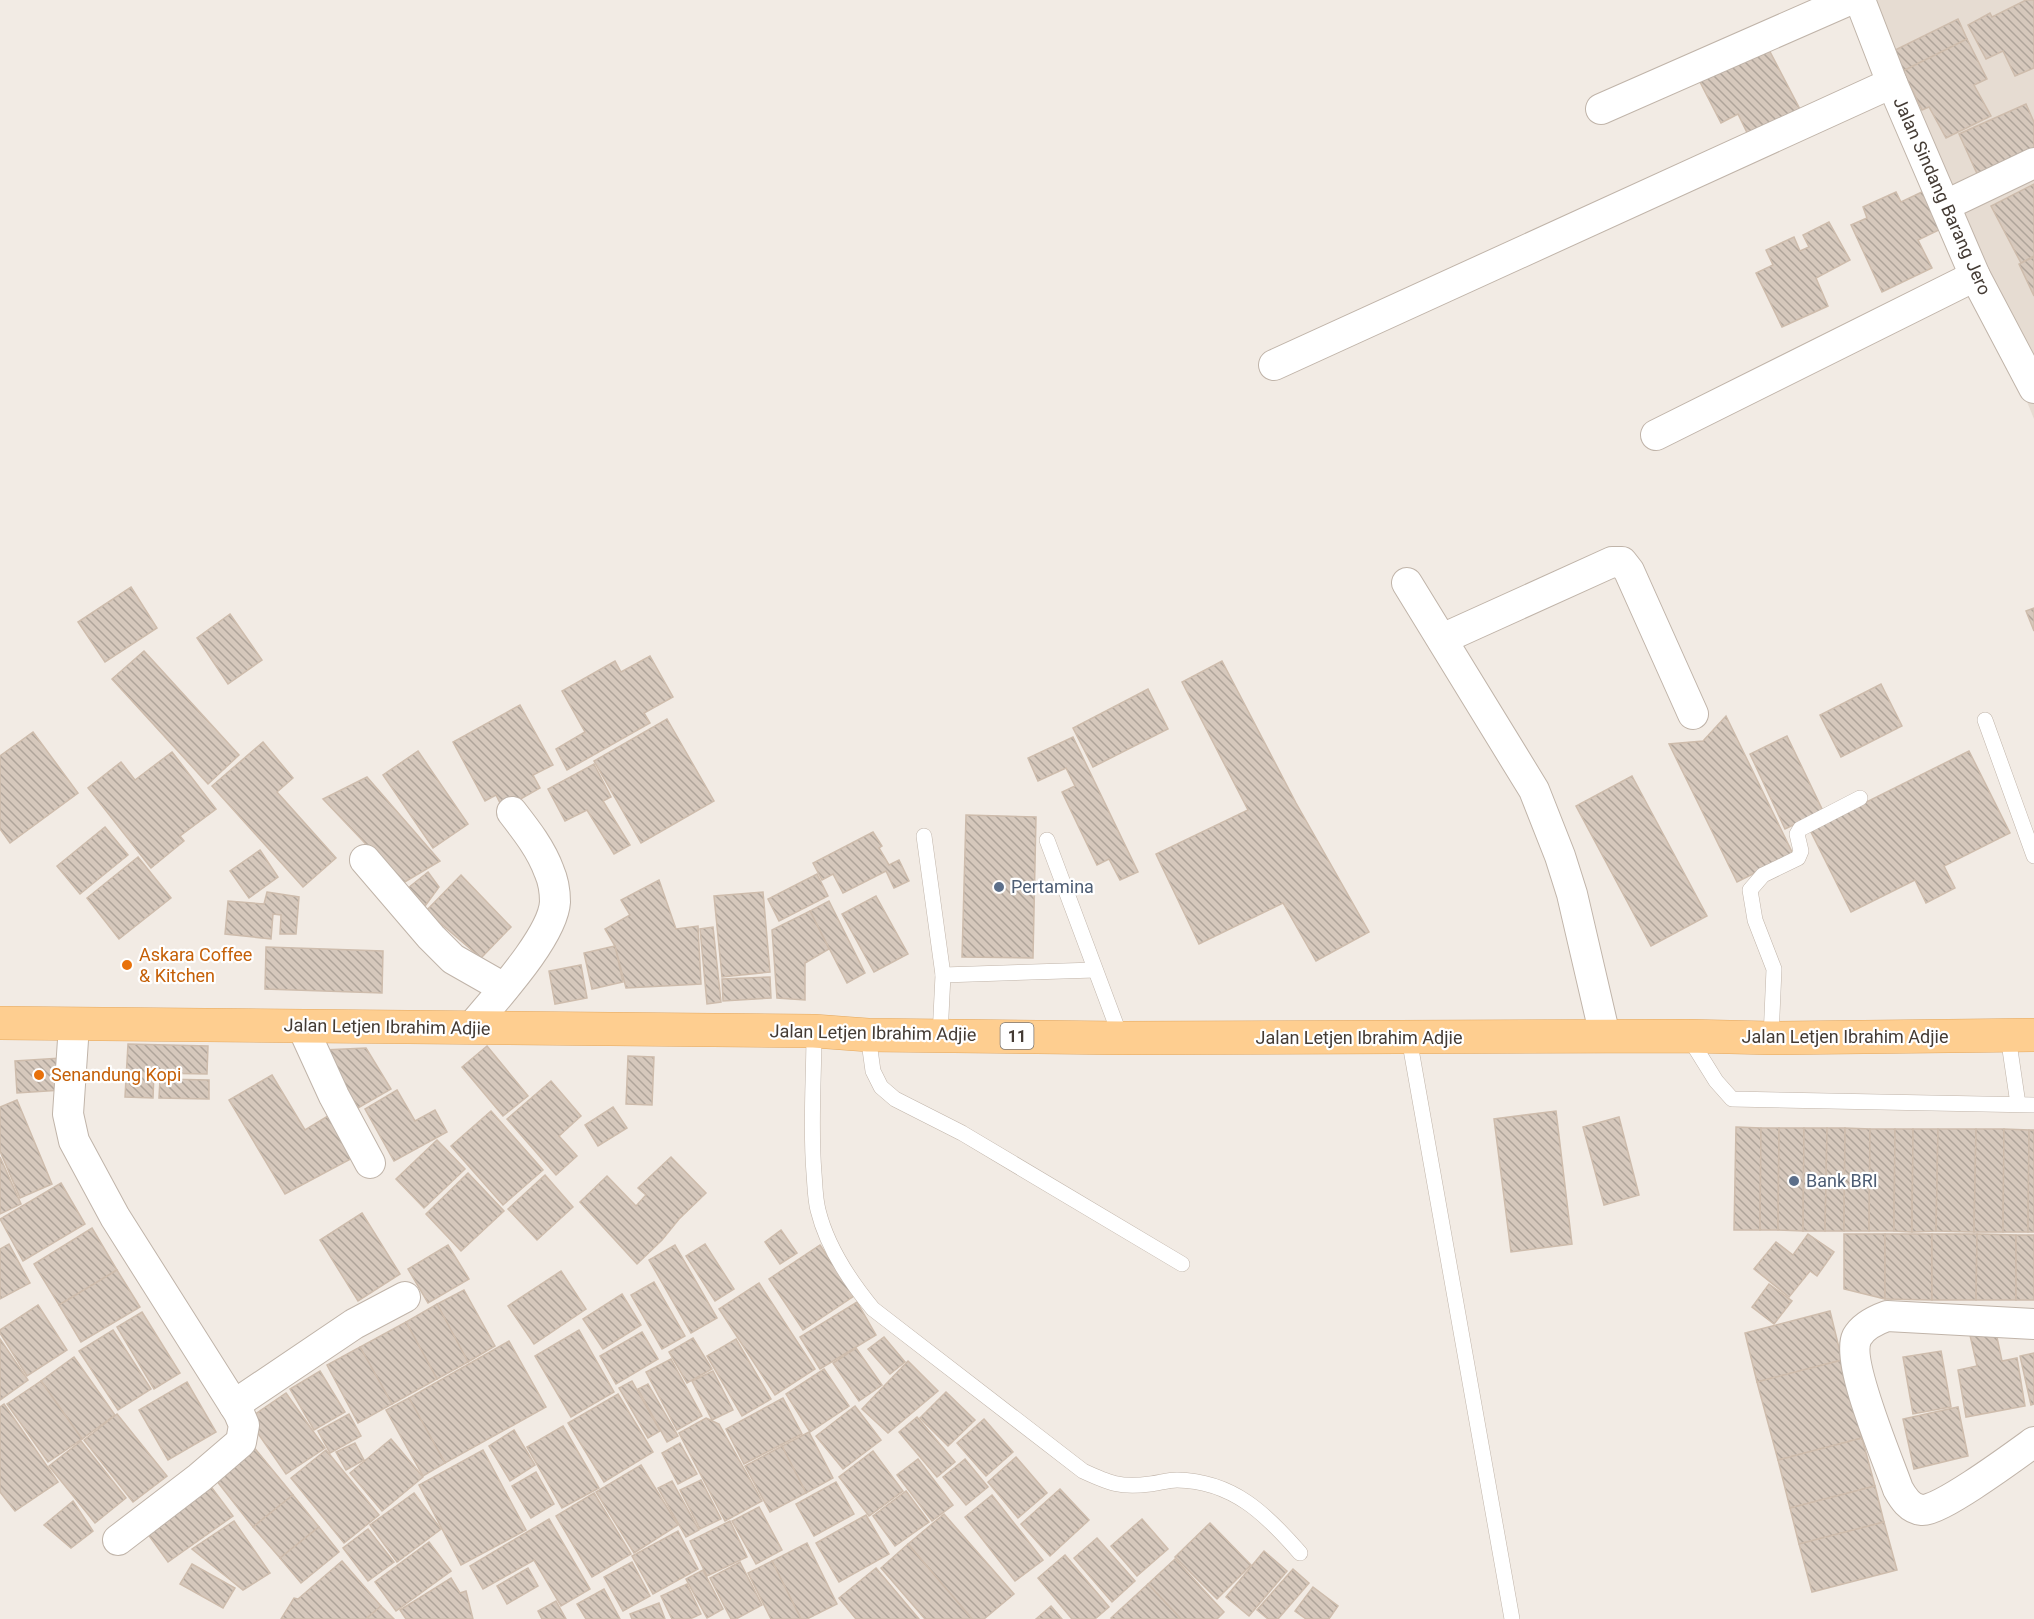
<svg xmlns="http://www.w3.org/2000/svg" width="2034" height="1619" font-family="Roboto,sans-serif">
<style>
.residential{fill:#e6dcd2}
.building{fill:url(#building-back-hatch);stroke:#cebcac;stroke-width:1.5}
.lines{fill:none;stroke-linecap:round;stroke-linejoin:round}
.service-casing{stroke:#c0b4a9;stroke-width:16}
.minor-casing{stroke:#c0b4a9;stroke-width:32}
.primary-casing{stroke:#e3a860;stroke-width:34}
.service{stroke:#fff;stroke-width:15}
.minor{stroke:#fff;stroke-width:30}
.primary{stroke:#fece90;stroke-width:33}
.service-dot{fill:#5c6f8a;stroke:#fff;stroke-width:2}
.food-dot{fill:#e8710a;stroke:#fff;stroke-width:2}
.labels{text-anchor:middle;stroke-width:4.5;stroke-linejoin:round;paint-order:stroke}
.shield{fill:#fff;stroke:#7c7671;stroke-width:1.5}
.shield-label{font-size:16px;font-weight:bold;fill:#443b34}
.street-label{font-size:18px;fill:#443b34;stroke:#fff}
.service-label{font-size:18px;fill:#4e5e75;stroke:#fff;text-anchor:start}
.food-label{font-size:18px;fill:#c56008;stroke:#fff;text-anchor:start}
</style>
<defs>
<pattern id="building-back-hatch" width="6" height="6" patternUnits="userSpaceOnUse" patternTransform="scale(1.5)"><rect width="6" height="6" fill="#d6c8bc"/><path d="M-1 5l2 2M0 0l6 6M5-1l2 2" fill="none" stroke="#afa49a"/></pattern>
</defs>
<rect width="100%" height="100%" fill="#f2ebe4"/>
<path class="residential" d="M1870 0H2034V419L1874 23Z"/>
<g class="building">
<path d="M2026 0H2034V68L2015 76 2003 51 1986 59 1968 25 1990 13 1992 17Z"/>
<path d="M1958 19 1967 39 1903 71 1893 51Z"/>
<path d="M1967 39 1987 79 1974 85 1991 116 1946 138 1929 107 1922 110 1903 71Z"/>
<path d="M1767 46 1804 117 1752 143 1738 114 1721 123 1699 80Z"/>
<path d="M2026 104 2034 122V154L1979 178 1959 134Z"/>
<path d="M2034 184V256L2021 263 1991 206Z"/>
<path d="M1926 190 1943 228 1918 240 1932 268 1882 292 1851 225 1867 218 1863 207 1896 192 1901 202Z"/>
<path d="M1829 222 1850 260 1816 278 1828 306 1782 327 1756 273 1773 265 1766 250 1794 237 1800 251 1809 247 1803 235Z"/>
<path d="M2034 257V296L2019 264Z"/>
<path d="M131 587 157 628 105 662 78 622Z"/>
<path d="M2034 608V631L2026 611Z"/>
<path d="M230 614 262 660 228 684 197 638Z"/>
<path d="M144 651 239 755 208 784 112 679Z"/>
<path d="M650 656 673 697 644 713 650 723 567 770 556 749 585 732 562 691 615 661 621 672Z"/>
<path d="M1222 661 1296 803 1369 932 1316 961 1283 903 1199 944 1156 854 1248 810 1182 682Z"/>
<path d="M1881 684 1902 726 1841 757 1820 715Z"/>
<path d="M1148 689 1168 729 1093 767 1073 728Z"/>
<path d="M520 705 553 765 533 775 540 788 503 809 496 795 485 801 453 742Z"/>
<path d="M1726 716 1793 854 1737 882 1669 744 1703 741Z"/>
<path d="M667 719 714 801 641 843 594 761Z"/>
<path d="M33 732 78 793 10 843 0 829V756Z"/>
<path d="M1787 736 1823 811 1785 829 1750 754Z"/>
<path d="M1073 737 1138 872 1120 880 1109 859 1097 865 1062 792 1075 786 1066 768 1038 781 1028 758Z"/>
<path d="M263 742 293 778 277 792 336 858 303 887 212 786Z"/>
<path d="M418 751 468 824 433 848 383 775Z"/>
<path d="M1969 751 2010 833 1944 866 1955 888 1926 903 1915 880 1851 912 1810 830Z"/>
<path d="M172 752 216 809 180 836 184 841 151 868 88 788 121 762 135 780Z"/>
<path d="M594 764 611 797 603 801 630 845 614 854 587 810 565 821 548 789Z"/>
<path d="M1632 776 1707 916 1651 946 1576 806Z"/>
<path d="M367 777 440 861 403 883 323 799Z"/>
<path d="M966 815 1036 817 1033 958 962 957Z"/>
<path d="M105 827 128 855 80 894 57 866Z"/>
<path d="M873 832 882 846 879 848 889 865 899 860 909 881 894 888 886 871 843 893 833 874 822 880 813 863Z"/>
<path d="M260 850 278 877 249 898 230 871Z"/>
<path d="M138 857 171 898 119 939 87 898Z"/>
<path d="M428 872 439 887 425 906 408 888Z"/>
<path d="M817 874 828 896 779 921 768 899Z"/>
<path d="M461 875 511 927 481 958 426 911Z"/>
<path d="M659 880 676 929 698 926 701 984 626 988 615 946 605 929 630 915 621 900Z"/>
<path d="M267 892 299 897 296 934H280L281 915 273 914 271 939 225 934 228 901 264 904Z"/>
<path d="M763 892 770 972 722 977 714 896Z"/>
<path d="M876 896 908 954 874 972 842 914Z"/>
<path d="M829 901 865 973 847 983 810 911Z"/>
<path d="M810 911 829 949 805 963V1000L777 998 772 930Z"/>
<path d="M713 927 721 1002 707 1004 700 929Z"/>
<path d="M615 946 623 982 592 989 584 953Z"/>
<path d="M266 947 383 951 382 993 265 989Z"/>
<path d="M581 965 587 998 555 1004 549 971Z"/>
<path d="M770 977 771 998 723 1001 722 979Z"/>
<path d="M128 1044 208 1046 207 1074 154 1073 153 1098 125 1097Z"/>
<path d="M487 1046 528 1096 503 1116 462 1067Z"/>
<path d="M366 1048 391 1089 358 1108 324 1050Z"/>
<path d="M628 1056 654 1057 652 1105 626 1104Z"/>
<path d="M61 1058 62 1090 17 1093 15 1061Z"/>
<path d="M272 1075 305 1130 336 1111 360 1154 285 1194 229 1100Z"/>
<path d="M160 1079 209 1080V1099L159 1098Z"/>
<path d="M551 1081 581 1116 559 1136 577 1156 556 1175 507 1119Z"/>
<path d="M397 1090 415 1121 435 1110 447 1132 394 1161 365 1109Z"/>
<path d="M17 1100 52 1184 20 1198 0 1151V1107Z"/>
<path d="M613 1107 627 1128 598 1146 585 1125Z"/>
<path d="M491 1111 543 1170 503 1205 451 1146Z"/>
<path d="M1556 1111 1572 1244 1511 1252 1494 1119Z"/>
<path d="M1619 1117 1639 1195 1604 1205 1583 1127Z"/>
<path d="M1736 1127 1761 1128 1760 1230H1734Z"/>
<path d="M1761 1128H1779L1778 1230H1760Z"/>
<path d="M1779 1128H1804L1803 1231 1778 1230Z"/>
<path d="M1804 1128H1827L1825 1231H1803Z"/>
<path d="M1827 1128H1845L1844 1231H1825Z"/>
<path d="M1845 1128 1870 1129 1869 1231H1844Z"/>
<path d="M1870 1129H1895L1894 1231H1869Z"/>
<path d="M1895 1129H1913L1912 1232 1894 1231Z"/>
<path d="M1913 1129H1938L1936 1231 1912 1232Z"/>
<path d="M1938 1129H1976L1974 1232 1936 1231Z"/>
<path d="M1976 1129H2004L2003 1232H1974Z"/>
<path d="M2004 1129 2029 1130 2028 1232H2003Z"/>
<path d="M2029 1130H2034V1232H2028Z"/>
<path d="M437 1140 465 1169 424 1208 396 1179Z"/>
<path d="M0 1157 21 1204 0 1214Z"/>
<path d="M671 1157 706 1193 679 1219 662 1240 637 1264 580 1202 607 1176 636 1206 646 1195 638 1188Z"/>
<path d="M468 1173 504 1211 461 1251 426 1214Z"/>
<path d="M545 1175 573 1207 537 1240 508 1209Z"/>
<path d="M61 1183 85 1224 23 1261 0 1219Z"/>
<path d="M362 1213 400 1274 358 1301 320 1240Z"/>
<path d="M92 1228 117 1270 59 1305 34 1264Z"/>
<path d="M781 1230 797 1253 780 1264 765 1242Z"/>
<path d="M1808 1234 1834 1252 1817 1276 1810 1271 1789 1297 1754 1269 1776 1242 1793 1255Z"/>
<path d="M1844 1234H1885V1299L1844 1289Z"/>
<path d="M1885 1234H1932V1300L1885 1299Z"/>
<path d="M1932 1234H1977L1976 1300H1932Z"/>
<path d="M1977 1234 2016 1235V1300H1976Z"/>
<rect x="2016" y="1235" width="18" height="65"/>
<path d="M9 1244 30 1283 0 1299V1249Z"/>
<path d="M705 1244 734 1289 715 1301 686 1256Z"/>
<path d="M448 1245 469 1279 428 1303 408 1269Z"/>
<path d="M675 1245 717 1318 691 1333 649 1260Z"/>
<path d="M820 1245 854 1296 803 1330 769 1279Z"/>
<path d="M117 1270 140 1307 81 1342 59 1305Z"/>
<path d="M561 1271 586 1309 534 1344 508 1306Z"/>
<path d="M654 1282 685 1336 662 1349 631 1295Z"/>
<path d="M759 1283 815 1369 775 1395 719 1309Z"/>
<path d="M1769 1284 1792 1301 1774 1324 1752 1307Z"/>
<path d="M464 1290 495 1346 468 1362 437 1304Z"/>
<path d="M622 1294 641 1325 603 1349 583 1319Z"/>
<path d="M857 1302 876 1335 820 1369 800 1337Z"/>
<path d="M437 1304 468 1362 437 1379 406 1322Z"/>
<path d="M38 1305 67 1350 27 1376 0 1333V1330Z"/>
<path d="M1830 1311 1842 1360 1757 1382 1745 1333Z"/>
<path d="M142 1312 180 1373 154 1389 117 1327Z"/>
<path d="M406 1322 437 1379 392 1404 360 1347Z"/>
<path d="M1995 1328 2002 1361 2017 1358 2025 1406 1966 1417 1958 1370 1977 1366 1969 1331Z"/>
<path d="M113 1330 151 1389 118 1410 79 1351Z"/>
<path d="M579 1330 614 1392 571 1417 535 1356Z"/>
<path d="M642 1332 658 1359 616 1384 600 1356Z"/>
<path d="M884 1337 905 1362 890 1374 868 1349Z"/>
<path d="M693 1338 712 1369 687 1383 669 1352Z"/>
<path d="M0 1339 28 1380 0 1400Z"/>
<path d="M736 1339 771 1399 742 1416 707 1356Z"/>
<path d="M509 1341 546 1407 445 1463 409 1398Z"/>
<path d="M360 1347 392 1404 358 1423 327 1365Z"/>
<path d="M856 1348 882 1385 859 1401 833 1363Z"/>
<path d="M1941 1351 1951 1407 1913 1414 1903 1357Z"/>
<path d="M2034 1353V1404L2031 1405 2020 1356Z"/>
<path d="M74 1357 115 1415 82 1439 41 1381Z"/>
<path d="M671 1359 702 1416 677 1430 646 1372Z"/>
<path d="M1842 1360 1862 1438 1778 1460 1757 1382Z"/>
<path d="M908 1361 938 1391 888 1433 862 1409Z"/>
<path d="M824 1369 849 1406 810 1432 786 1394Z"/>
<path d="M320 1371 345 1412 314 1430 290 1389Z"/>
<path d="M713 1371 733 1410 712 1420 692 1381Z"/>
<path d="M41 1381 82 1439 48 1462 7 1404Z"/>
<path d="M632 1381 660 1431 648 1438 619 1388Z"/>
<path d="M187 1382 216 1432 168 1460 139 1410Z"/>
<path d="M648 1384 678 1436 667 1442 638 1389Z"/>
<path d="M946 1392 975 1420 948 1446 920 1418Z"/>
<path d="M286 1393 325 1448 286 1474 248 1419Z"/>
<path d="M618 1394 653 1452 604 1482 568 1423Z"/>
<path d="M409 1398 445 1463 423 1476 386 1410Z"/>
<path d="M783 1398 802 1434 744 1464 726 1429Z"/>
<path d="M4 1404 58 1482 15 1511 0 1492V1407Z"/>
<path d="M855 1406 881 1440 843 1469 816 1436Z"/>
<path d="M1958 1407 1968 1456 1914 1469 1903 1419Z"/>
<path d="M117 1414 167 1476 133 1502 84 1440Z"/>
<path d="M349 1414 361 1436 330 1453 318 1431Z"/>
<path d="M917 1417 955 1462 937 1477 899 1432Z"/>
<path d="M706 1418 719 1424 762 1501 725 1521 679 1433Z"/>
<path d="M984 1419 1013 1452 986 1476 957 1443Z"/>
<path d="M563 1426 599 1488 562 1508 527 1447Z"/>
<path d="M514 1430 535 1465 510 1481 489 1446Z"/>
<path d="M809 1432 833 1478 806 1493 782 1446Z"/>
<path d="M1862 1438 1875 1486 1790 1508 1778 1460Z"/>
<path d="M391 1439 423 1477 382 1511 350 1473Z"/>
<path d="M248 1440 293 1495 253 1527 209 1471Z"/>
<path d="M81 1441 126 1498 95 1523 49 1466Z"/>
<path d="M355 1443 364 1460 346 1470 336 1452Z"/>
<path d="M680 1443 697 1474 678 1484 662 1453Z"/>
<path d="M782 1446 806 1493 770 1512 745 1466Z"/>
<path d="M326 1450 379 1515 344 1543 291 1478Z"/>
<path d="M483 1450 526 1530 461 1565 419 1485Z"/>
<path d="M873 1451 903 1491 869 1516 839 1477Z"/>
<path d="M1016 1457 1047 1493 1018 1518 988 1482Z"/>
<path d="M918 1459 953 1505 932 1521 897 1475Z"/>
<path d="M965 1459 988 1487 966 1505 943 1477Z"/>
<path d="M641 1465 678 1525 634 1553 596 1492Z"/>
<path d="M536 1472 554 1504 531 1518 512 1486Z"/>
<path d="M206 1480 233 1516 168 1562 142 1526Z"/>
<path d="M701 1480 721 1519 700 1529 680 1490Z"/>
<path d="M672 1481 699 1530 686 1537 658 1488Z"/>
<path d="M836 1482 854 1514 814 1536 796 1504Z"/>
<path d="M1875 1486 1884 1522 1799 1544 1790 1508Z"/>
<path d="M1060 1489 1089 1520 1050 1556 1021 1524Z"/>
<path d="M906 1491 929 1522 895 1546 873 1516Z"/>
<path d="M414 1493 441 1529 397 1562 370 1525Z"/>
<path d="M594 1493 631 1554 592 1577 556 1516Z"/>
<path d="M293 1495 319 1527 280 1558 253 1527Z"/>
<path d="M992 1495 1043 1560 1015 1581 965 1517Z"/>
<path d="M73 1501 93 1531 71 1548 44 1525Z"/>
<path d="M759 1507 782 1550 756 1564 732 1521Z"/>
<path d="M944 1514 1014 1594 984 1619H972L908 1544Z"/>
<path d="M866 1515 889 1554 839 1582 816 1543Z"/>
<path d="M549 1519 590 1589 561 1606 534 1560 483 1589 470 1566Z"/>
<path d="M1142 1519 1168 1549 1137 1576 1111 1546Z"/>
<path d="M234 1521 270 1573 243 1590 192 1549Z"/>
<path d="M730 1521 747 1557 707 1576 690 1541Z"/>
<path d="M1884 1522 1897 1570 1812 1592 1799 1544Z"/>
<path d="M1210 1523 1251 1565 1217 1599 1175 1557Z"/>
<path d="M319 1527 339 1552 301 1583 280 1558Z"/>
<path d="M368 1529 394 1562 368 1581 343 1548Z"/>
<path d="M678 1531 698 1569 653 1594 632 1556Z"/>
<path d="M1097 1538 1135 1581 1112 1602 1074 1558Z"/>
<path d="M429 1542 451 1571 396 1611 375 1582Z"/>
<path d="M807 1543 837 1604 807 1619H801L772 1561Z"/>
<path d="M908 1544 972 1619H925L881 1568Z"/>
<path d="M1264 1551 1287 1571 1249 1616 1226 1597Z"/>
<path d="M1065 1555 1109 1607 1095 1619H1072L1038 1578Z"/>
<path d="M1175 1559 1224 1612 1217 1619H1181L1148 1584Z"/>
<path d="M342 1561 381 1606 366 1619H281L294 1598 298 1599Z"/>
<path d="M772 1561 801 1619H771L748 1573Z"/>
<path d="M632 1562 650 1596 623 1611 604 1577Z"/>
<path d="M740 1562 762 1605 736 1619H731L710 1578Z"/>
<path d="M192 1564 235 1588 223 1608 180 1584Z"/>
<path d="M528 1568 538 1586 507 1604 497 1586Z"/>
<path d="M876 1568 919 1619H856L839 1598Z"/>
<path d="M1293 1569 1309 1583 1278 1619H1268L1257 1610Z"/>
<path d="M703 1570 723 1609 707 1618 686 1579Z"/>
<path d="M451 1578 460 1593 466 1591 473 1619H406L400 1610Z"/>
<path d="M687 1584 701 1614 690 1619H672L661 1596Z"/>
<path d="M1148 1584 1181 1619H1113L1111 1618Z"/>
<path d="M1313 1587 1338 1606 1329 1619H1306L1295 1611Z"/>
<path d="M604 1589 620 1619H586L577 1604Z"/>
<path d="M556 1601 566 1619H542L538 1611Z"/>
<path d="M659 1603 665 1619H632L630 1614Z"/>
<path d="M381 1606 394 1619H366Z"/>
<path d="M1051 1606 1062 1619H1036Z"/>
</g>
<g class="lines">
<defs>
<g id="service">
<path d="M1985 720 2034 856"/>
<path d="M924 836 943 975 940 1036"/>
<path d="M1047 840 1121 1038"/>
<path d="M943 975 1095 970"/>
<path d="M814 1031C814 1079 810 1126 814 1173 815 1185 815 1198 818 1210 827 1247 849 1280 873 1309L1083 1471C1109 1483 1120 1488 1150 1484 1159 1483 1168 1480 1177 1480 1233 1481 1266 1514 1300 1553"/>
<path d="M868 1035 873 1071 881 1087 895 1099 962 1133 1182 1264"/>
<path d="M1688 1036 1716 1081 1732 1099 2034 1105"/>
<path d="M2008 1036 2018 1104"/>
<path d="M1409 1038 1512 1619"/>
<path d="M1771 1038 1774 969 1755 920 1750 890 1763 875 1798 858 1801 851 1797 834 1800 829 1860 798"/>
</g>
<g id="minor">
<path d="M1860 0 1892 83 1975 276 2034 388"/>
<path d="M1601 109 1849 0"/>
<path d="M1946 205 2034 163"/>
<path d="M1274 365 1892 83"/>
<path d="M1656 435 1975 276"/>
<path d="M1407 583 1534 790 1560 856 1572 894 1605 1036"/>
<path d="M1442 639 1612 562H1622L1629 571 1693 714"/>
<path d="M365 860 431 937 453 959 504 988"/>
<path d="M74 1025 68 1114 74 1141 115 1217 239 1413 244 1425 241 1442 199 1478 118 1540"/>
<path d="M302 1026 334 1096 370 1163"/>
<path d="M471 1028C493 1001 553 937 555 902 555 892 553 880 549 871 541 849 526 830 512 812"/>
<path d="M2034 1324 1887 1316C1876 1320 1863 1326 1857 1337 1845 1361 1888 1460 1898 1489 1903 1498 1910 1509 1922 1510 1939 1512 2016 1455 2034 1442"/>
<path d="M234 1405 354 1324 405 1297"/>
</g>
<path id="primary" d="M0 1023 814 1031 868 1035 1121 1038 1688 1036 1771 1038 2034 1035"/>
</defs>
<use href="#service" class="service-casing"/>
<use href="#minor" class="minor-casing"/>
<use href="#primary" class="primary-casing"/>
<use href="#service" class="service"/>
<use href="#minor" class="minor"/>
<use href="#primary" class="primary"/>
</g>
<g class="service-dot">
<circle cx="999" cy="887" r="6"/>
<circle cx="1794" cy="1181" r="6"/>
</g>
<g class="food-dot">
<circle cx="127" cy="965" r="6"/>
<circle cx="39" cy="1075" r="6"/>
</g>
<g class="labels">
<rect class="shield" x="1000.5" y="1023" width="33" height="26" rx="4.5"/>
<g class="shield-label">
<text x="1017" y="1042">11</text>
</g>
<g class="street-label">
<text transform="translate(1942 196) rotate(66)" y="6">Jalan Sindang Barang Jero</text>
<text transform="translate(387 1027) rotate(1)" y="6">Jalan Letjen Ibrahim Adjie</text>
<text transform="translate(873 1033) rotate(1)" y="6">Jalan Letjen Ibrahim Adjie</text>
<text x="1845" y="1043">Jalan Letjen Ibrahim Adjie</text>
<text x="1359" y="1044">Jalan Letjen Ibrahim Adjie</text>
</g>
<g class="service-label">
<text x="1011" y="893">Pertamina</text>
<text x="1806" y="1187">Bank BRI</text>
</g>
<g class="food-label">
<text x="139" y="961">Askara Coffee<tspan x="139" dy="21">&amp; Kitchen</tspan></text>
<text x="51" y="1081">Senandung Kopi</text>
</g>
</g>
</svg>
